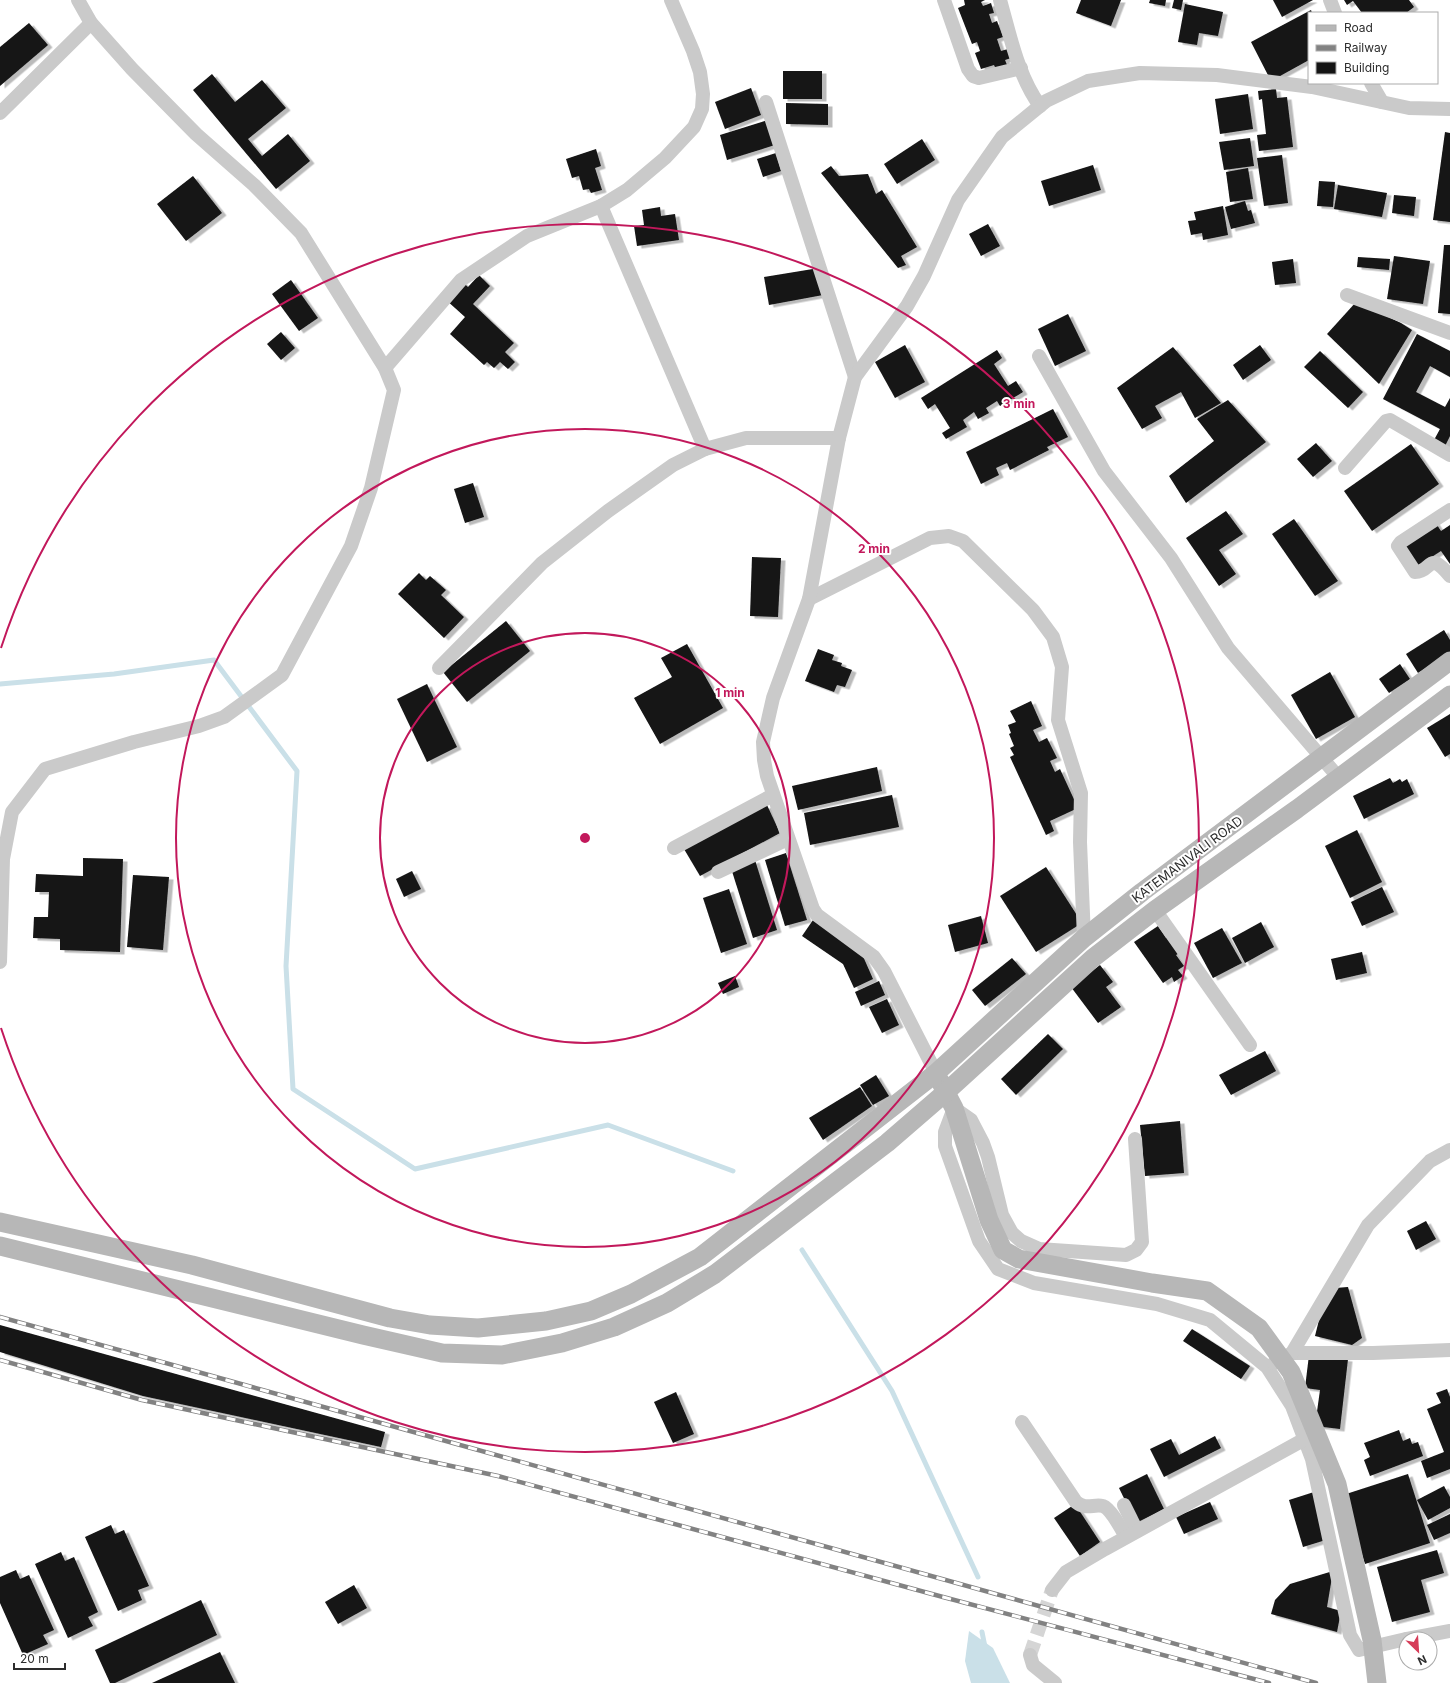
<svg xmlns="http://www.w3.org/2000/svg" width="1450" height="1683" font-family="Inter,sans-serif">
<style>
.water{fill:#cae0e8}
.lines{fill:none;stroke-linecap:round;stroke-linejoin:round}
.stream{stroke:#cae0e8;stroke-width:5}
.building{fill:#141414;filter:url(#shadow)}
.street-tunnel{stroke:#d5d5d5;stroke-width:14;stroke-dasharray:14 7;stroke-linecap:butt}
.street{stroke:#cacaca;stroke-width:14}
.secondary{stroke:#b7b7b7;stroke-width:19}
.rail-casing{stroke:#828282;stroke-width:4.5}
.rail{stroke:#fff;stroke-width:3;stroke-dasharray:9;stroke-linecap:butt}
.ring{fill:none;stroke:#c2185b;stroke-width:2}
.labels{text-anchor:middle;stroke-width:4;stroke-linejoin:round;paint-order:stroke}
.street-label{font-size:13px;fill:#2d2d2d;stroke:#fff}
.centre{fill:#c2185b;stroke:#fff;stroke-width:2}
.ring-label{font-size:12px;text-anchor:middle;font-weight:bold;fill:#c2185b;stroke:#fff;stroke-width:4;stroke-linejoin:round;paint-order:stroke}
</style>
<defs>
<filter id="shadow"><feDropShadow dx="4.5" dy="2.5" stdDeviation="0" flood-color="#0004"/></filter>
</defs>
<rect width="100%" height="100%" fill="#fff"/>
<path class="water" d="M969 1631 993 1648 1010 1683H971L965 1661Z"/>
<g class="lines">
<g class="stream">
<path d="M0 684 114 674 214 660 297 771 286 966 293 1089 415 1169 608 1125 733 1171"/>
<path d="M802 1250 892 1391 978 1577"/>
<path d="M982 1632 985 1647"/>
</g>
</g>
<g class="building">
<path d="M964 0H985L981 2 983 6 991 3 994 13 989 14 992 23 997 21 1003 37 997 39 1001 51 1008 49 1011 58 1005 60 1007 65 996 69 994 65 981 69 975 53 980 51 977 42 972 44 958 8 965 5Z"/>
<path d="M1081 0H1121L1111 26 1076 13Z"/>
<path d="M1150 0H1166L1165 6 1149 3Z"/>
<path d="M1174 0H1183L1181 10 1172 8Z"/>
<path d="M1273 0H1313L1282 17Z"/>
<path d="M1344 0H1409L1414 7 1406 13H1362L1353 1 1347 5Z"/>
<path d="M1185 4 1223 12 1218 36 1199 33 1197 45 1178 42Z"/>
<path d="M1311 10 1312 13H1309V60L1271 81 1251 42Z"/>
<path d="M29 23 48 45 0 86V47Z"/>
<rect x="783" y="71" width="39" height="28"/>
<path d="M212 74 235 102 262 80 286 108 248 139 262 156 288 134 310 161 276 189 193 90Z"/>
<path d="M751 88 761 115 725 129 715 102Z"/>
<path d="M1276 89 1277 98 1287 97 1293 147 1259 151 1257 135 1266 134 1262 99 1259 100 1258 91Z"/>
<path d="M1248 94 1253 129 1220 134 1215 99Z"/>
<path d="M786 103 828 104V125L786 124Z"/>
<path d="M771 119 778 144 727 160 720 135Z"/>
<path d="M1445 132 1450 133V222L1433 220Z"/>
<path d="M1250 138 1254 166 1224 170 1219 142Z"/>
<path d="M922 139 935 160 897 184 884 164Z"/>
<path d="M596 149 601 166 595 168 602 190 591 193 589 189 583 190 579 176 572 178 566 159Z"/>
<path d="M776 153 781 171 763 177 757 159Z"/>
<path d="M1282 155 1288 203 1264 206 1257 158Z"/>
<path d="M1093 165 1101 190 1049 206 1041 181Z"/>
<path d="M831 166 839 176 868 174 876 194 882 190 917 247 901 256 906 265 898 268 821 173Z"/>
<path d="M1248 168 1253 199 1230 202 1226 172Z"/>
<path d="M193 176 222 213 186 241 157 204Z"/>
<path d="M1319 181 1335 182 1333 207 1317 206Z"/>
<path d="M1338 185 1387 193 1382 217 1334 209Z"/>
<path d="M1394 195 1416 197 1414 216 1392 213Z"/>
<path d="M1245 201 1248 211 1251 210 1255 223 1231 229 1225 207Z"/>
<path d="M1223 206 1228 235 1203 240 1202 233 1191 235 1188 221 1196 220 1194 212Z"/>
<path d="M660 207 661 216 675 214 679 240 637 246 634 226 644 225 642 210Z"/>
<path d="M988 224 1000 246 981 256 969 234Z"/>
<path d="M1444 245H1450V314L1438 313Z"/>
<path d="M1394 256 1430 261 1423 304 1387 299Z"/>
<path d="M1358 257 1390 259 1389 270 1357 267Z"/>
<path d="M1293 259 1296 283 1275 285 1272 262Z"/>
<path d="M819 268 823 295 769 305 764 277Z"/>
<path d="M479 275 490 286 473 304 514 343 505 352 515 362 508 369 500 362 494 368 487 362 484 365 450 334 465 317 445 299 461 281 468 287Z"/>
<path d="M291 280 318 318 299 331 272 294Z"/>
<path d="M1356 302 1401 323 1412 330 1379 384 1327 334Z"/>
<path d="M1068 314 1086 351 1055 366 1038 329Z"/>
<path d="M281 332 295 348 281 360 267 344Z"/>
<path d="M1417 334 1450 351V377L1430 366 1416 392 1445 407 1450 398V436L1445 446 1434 440 1440 429 1383 399Z"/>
<path d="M905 345 925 382 895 398 875 362Z"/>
<path d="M1260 345 1271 360 1243 380 1233 365Z"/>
<path d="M1173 347 1221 403 1195 418 1181 392 1155 406 1162 418 1142 429 1117 388Z"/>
<path d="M997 350 1002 358 994 364 1008 386 1016 381 1023 392 1000 406 997 401 986 408 989 413 978 419 974 412 963 420 967 427 946 439 942 433 950 428 935 404 928 409 921 398Z"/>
<path d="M1320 351 1363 392 1348 408 1304 367Z"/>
<path d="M1228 400 1266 442 1186 503 1169 476 1214 441 1197 419Z"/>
<path d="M1053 409 1068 437 1047 447 1049 450 1010 470 1007 463 996 468 999 475 981 484 966 452Z"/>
<path d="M1316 443 1332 461 1313 477 1297 459Z"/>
<path d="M1411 444 1439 484 1372 531 1344 491Z"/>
<path d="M473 483 484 517 465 523 454 489Z"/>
<path d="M1226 511 1243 534 1219 550 1236 574 1219 586 1186 538Z"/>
<path d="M1294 519 1338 581 1315 596 1272 534Z"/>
<path d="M1435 522 1441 531 1450 525V564L1441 551 1416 567 1401 546Z"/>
<path d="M752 557 781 558 778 617 750 616Z"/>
<path d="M419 573 426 580 430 576 446 590 441 595 464 617 444 638 398 594Z"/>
<path d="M506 621 530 651 467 702 443 672Z"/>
<path d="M1444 630 1450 640V652L1418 673 1406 654Z"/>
<path d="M687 644 723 708 660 744 634 698 672 677 661 658Z"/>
<path d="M818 649 834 655 832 660 842 663 841 666 852 670 845 687 837 685 834 692 805 681Z"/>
<path d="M1400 664 1410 679 1389 693 1379 679Z"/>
<path d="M1330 672 1355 717 1316 739 1291 695Z"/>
<path d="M427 684 457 747 427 762 397 699Z"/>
<path d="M1031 701 1042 726 1033 730 1039 742 1047 738 1057 758 1050 761 1055 772 1060 769 1078 808 1050 821 1054 831 1046 835 1010 757 1014 755 1010 748 1014 746 1009 734 1011 733 1008 725 1016 722 1010 711Z"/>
<path d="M1450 714V754L1445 757 1427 728Z"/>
<path d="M877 767 882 791 798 810 792 786Z"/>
<path d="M1390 778 1393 783 1400 779 1402 782 1407 779 1414 794 1364 819 1353 796Z"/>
<path d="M892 795 899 827 810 845 804 813Z"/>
<path d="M767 805 780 833 700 876 684 849Z"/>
<path d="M1357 830 1382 882 1350 898 1325 846Z"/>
<path d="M786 853 807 920 785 926 765 860Z"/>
<path d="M83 858 123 859 120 952 60 950V939L33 938 34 917H48L49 892H35L36 874 83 876Z"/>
<path d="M755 860 777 930 753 938 731 868Z"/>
<path d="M1046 867 1082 923 1036 952 1000 896Z"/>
<path d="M412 871 421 889 404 897 396 879Z"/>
<path d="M133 875 169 877 163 950 127 947Z"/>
<path d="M1382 887 1394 912 1362 926 1351 902Z"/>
<path d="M729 889 747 944 721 953 703 898Z"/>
<path d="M981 916 988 943 955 952 948 925Z"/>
<path d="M813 920 862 954 873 979 854 988 843 964 802 936Z"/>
<path d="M1261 922 1274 947 1245 963 1232 938Z"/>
<path d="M1158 926 1166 938 1169 935 1181 952 1176 955 1184 966 1178 970 1183 976 1174 982 1172 977 1163 983 1134 942Z"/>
<path d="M1222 928 1242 963 1213 978 1194 943Z"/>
<path d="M1362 952 1367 973 1336 980 1331 959Z"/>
<path d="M1012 958 1026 974 985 1006 972 990Z"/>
<path d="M1100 965 1113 982 1106 987 1121 1007 1098 1023 1071 987Z"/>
<path d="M735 976 739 987 723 994 718 983Z"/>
<path d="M879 981 885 995 861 1006 855 992Z"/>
<path d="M887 999 899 1025 882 1033 869 1007Z"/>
<path d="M1048 1034 1063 1049 1016 1095 1001 1079Z"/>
<path d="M1265 1051 1276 1071 1231 1095 1219 1075Z"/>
<path d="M876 1075 889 1096 873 1105 860 1085Z"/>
<path d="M860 1087 872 1106 823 1140 809 1118Z"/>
<path d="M1180 1121 1184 1173 1145 1176 1140 1125Z"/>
<path d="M1426 1221 1436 1239 1416 1250 1407 1231Z"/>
<path d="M1348 1287 1362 1338 1352 1345 1315 1336 1320 1316 1335 1288Z"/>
<path d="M0 1325 385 1432 381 1447 143 1396 0 1352Z"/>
<path d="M1192 1329 1250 1366 1241 1379 1183 1341Z"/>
<path d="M1309 1355 1348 1359 1340 1429 1315 1426 1320 1390 1305 1388Z"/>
<path d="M1447 1389 1450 1397V1469L1427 1478 1421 1461 1444 1452 1427 1409 1441 1403 1436 1393Z"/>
<path d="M676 1392 694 1434 673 1443 654 1402Z"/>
<path d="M1399 1430 1403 1441 1410 1438 1412 1444 1418 1442 1423 1456 1370 1476 1364 1460 1370 1457 1364 1443Z"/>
<path d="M1215 1436 1221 1448 1164 1477 1150 1449 1171 1439 1179 1455Z"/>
<path d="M1147 1474 1164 1509 1136 1523 1119 1488Z"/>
<path d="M1408 1474 1430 1543 1365 1564 1343 1495Z"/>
<path d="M1444 1486 1450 1497V1508L1428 1520 1417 1500Z"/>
<path d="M1314 1492 1329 1539 1303 1547 1289 1500Z"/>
<path d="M1210 1502 1218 1519 1184 1534 1176 1517Z"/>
<path d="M1075 1504 1100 1542 1080 1556 1054 1518Z"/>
<path d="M1450 1514V1533L1434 1540 1427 1525Z"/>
<path d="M111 1525 115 1534 124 1530 149 1586 138 1590 142 1600 118 1611 85 1537Z"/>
<path d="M1437 1550 1444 1573 1421 1580 1430 1612 1392 1622 1377 1567Z"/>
<path d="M61 1552 65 1561 74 1557 98 1612 88 1617 93 1626 68 1638 35 1564Z"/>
<path d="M16 1570 20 1579 29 1575 54 1630 43 1635 48 1644 23 1655 0 1603V1577Z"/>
<path d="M1333 1571 1327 1607 1341 1611 1337 1632 1271 1614 1275 1600 1290 1584Z"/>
<path d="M354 1585 367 1608 338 1624 325 1602Z"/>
<path d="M201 1600 217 1635 115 1683H110L95 1650Z"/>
<path d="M220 1652 235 1683H152Z"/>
</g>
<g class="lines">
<path class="street-tunnel" d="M1030 1655 1052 1590"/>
<g class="street">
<path d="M944 0 968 69 973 76 979 78 1021 68"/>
<path d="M1000 0C1010 35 1018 76 1040 106"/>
<path d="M1330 0 1335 13"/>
<path d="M1371 83 1382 102"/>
<path d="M766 102 855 377"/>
<path d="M0 113 91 23"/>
<path d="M601 206 705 449"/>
<path d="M1347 295 1450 333"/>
<path d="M1039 356 1104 471 1171 558 1228 648 1339 778"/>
<path d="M385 368 461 280 527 236 601 206 627 190 665 158 694 127 702 109 703 94 700 72 693 51 671 0"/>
<path d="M1345 468 1386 421 1390 420 1450 455"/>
<path d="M1450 510 1401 542 1398 546 1415 572C1433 572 1427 549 1450 576"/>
<path d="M809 599 930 538 949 536 963 541 1033 610 1053 637 1062 667 1058 720 1081 793 1080 842 1084 938"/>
<path d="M439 668 542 563 608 511 673 465 705 449 746 438H839"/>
<path d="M674 848 773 795"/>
<path d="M718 872 788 839"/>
<path d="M1155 910 1250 1045"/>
<path d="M0 962 3 859 12 812 45 769 134 742 199 726 224 717 282 675 351 546 371 488 394 390 385 368 301 233 254 185 196 134 132 69 91 23 78 0"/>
<path d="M936 1073 884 971 874 957 817 915 813 909 767 776 764 760 763 742 773 698 809 599 839 438 855 377 907 306 924 276 958 200 1002 137 1046 101 1088 81 1140 73 1217 75 1312 87 1409 108 1450 109"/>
<path d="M1135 1139 1142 1242 1136 1250 1126 1255 1039 1249 1021 1241 1012 1233 1002 1215 988 1157 983 1143 971 1120 954 1108 945 1132V1146L979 1241 998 1269 1034 1283 1157 1304 1210 1320 1267 1367 1292 1406 1312 1459 1350 1635 1359 1650 1406 1639"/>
<path d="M1292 1353H1373L1450 1350"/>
<path d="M1274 1363 1292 1353 1368 1225 1430 1161 1450 1150"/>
<path d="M1022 1422 1076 1502C1086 1510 1093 1504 1103 1506 1111 1509 1122 1530 1126 1537"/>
<path d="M1124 1505 1137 1531"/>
<path d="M1052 1590 1066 1572 1105 1549 1305 1439"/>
<path d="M1407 1639 1450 1631"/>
<path d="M1030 1655 1033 1665 1055 1683"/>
</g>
<g class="secondary">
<path d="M940 1081 954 1108 989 1220 1003 1250 1019 1259 1152 1283 1207 1291 1259 1328 1291 1372 1337 1484 1372 1640 1377 1683"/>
<path d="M0 1222 192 1265 390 1318 430 1325 478 1328 546 1321 591 1311 631 1294 700 1257 936 1073 1084 938 1142 892 1450 661"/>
<path d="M0 1246 363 1335 442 1353 502 1355 562 1343 614 1327 667 1303 715 1274 887 1143 946 1092 1093 958 1155 910 1297 809 1450 695"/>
</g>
<defs>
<g id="rail">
<path d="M0 1317 1316 1683"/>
<path d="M0 1360 142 1400 498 1476 943 1597 1269 1683"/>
</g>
</defs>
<use href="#rail" class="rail-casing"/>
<use href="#rail" class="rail"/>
</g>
<g class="ring">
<circle cx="585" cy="838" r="205"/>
<circle cx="585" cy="838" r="409"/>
<path d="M1 648A614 614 0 1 1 1 1028"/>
</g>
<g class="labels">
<g class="street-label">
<text transform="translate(1187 859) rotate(-37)" y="5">KATEMANIVALI ROAD</text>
</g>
</g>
<circle cx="585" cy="838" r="6" class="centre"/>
<g class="ring-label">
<text x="1019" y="408">3 min</text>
<text x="874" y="553">2 min</text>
<text x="730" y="697">1 min</text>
</g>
<rect x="1308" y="12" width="130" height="72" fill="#ffffff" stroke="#ababab"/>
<rect x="1316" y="25" width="20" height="6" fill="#b7b7b7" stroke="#ababab"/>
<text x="1344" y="32" font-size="12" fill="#2d2d2d">Road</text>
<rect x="1316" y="45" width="20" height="6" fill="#828282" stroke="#ababab"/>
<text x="1344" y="52" font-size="12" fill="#2d2d2d">Railway</text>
<rect x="1316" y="62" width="20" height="12" fill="#141414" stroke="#ababab"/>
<text x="1344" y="72" font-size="12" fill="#2d2d2d">Building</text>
<g transform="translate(1418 1651) rotate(155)"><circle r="19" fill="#ffffff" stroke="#ababab"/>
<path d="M0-3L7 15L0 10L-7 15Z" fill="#d63d59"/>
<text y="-6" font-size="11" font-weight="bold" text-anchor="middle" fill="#2d2d2d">N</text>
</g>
<path d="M14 1663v6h51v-6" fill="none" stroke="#2d2d2d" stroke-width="2"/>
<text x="20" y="1663" font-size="12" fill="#2d2d2d" stroke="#ffffff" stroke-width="3" paint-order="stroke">20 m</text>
</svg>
